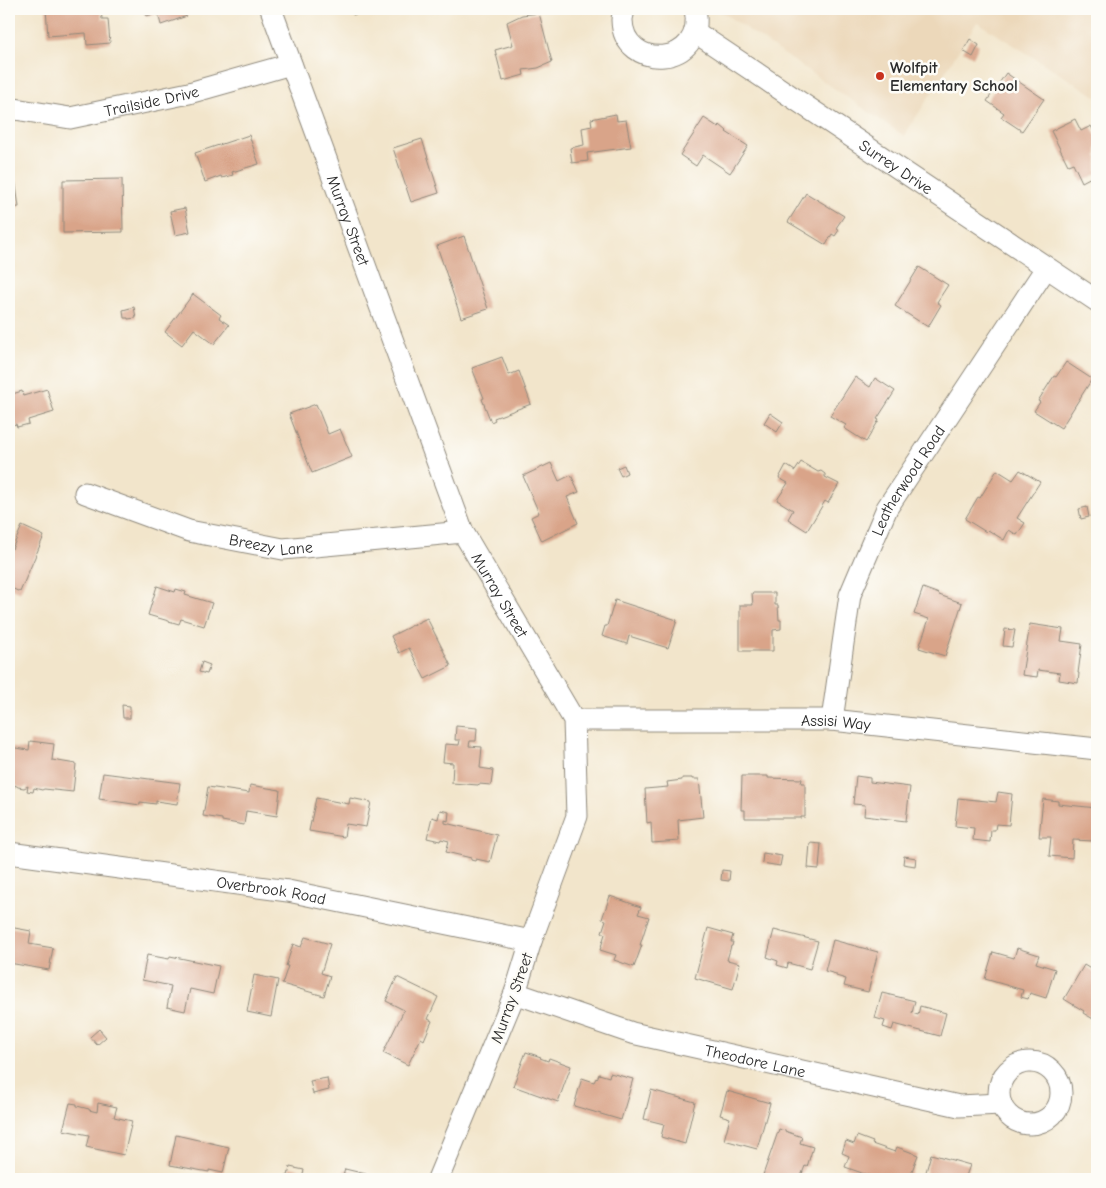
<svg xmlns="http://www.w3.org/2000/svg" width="1106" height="1188" font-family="'Comic Neue',sans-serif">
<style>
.built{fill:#ecd8ba}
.building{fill:#d9a489}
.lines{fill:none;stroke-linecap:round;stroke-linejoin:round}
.minor-casing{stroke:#8e887b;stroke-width:23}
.minor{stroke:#fff;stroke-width:21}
.poi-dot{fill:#c8321e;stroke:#fdfcf7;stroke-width:2}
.labels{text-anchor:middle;stroke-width:5;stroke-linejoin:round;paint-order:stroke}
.poi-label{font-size:16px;font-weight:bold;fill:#2b2b2b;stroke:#fdfcf7;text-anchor:start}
.street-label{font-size:16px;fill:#2b2b2b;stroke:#fdfcf7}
</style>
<rect width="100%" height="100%" fill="#fdfcf7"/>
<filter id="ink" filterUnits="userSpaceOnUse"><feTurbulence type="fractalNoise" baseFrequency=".02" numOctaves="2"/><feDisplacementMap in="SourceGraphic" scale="10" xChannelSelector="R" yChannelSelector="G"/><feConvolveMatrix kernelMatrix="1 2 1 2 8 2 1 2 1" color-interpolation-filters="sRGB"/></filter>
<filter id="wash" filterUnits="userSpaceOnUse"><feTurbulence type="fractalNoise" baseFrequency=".0096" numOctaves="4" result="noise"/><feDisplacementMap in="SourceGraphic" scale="20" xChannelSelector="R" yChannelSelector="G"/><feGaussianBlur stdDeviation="1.12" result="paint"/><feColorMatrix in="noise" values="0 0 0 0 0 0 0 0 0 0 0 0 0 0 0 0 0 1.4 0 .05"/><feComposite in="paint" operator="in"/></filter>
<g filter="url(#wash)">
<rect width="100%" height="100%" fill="#f2e5cb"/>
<path class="built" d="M719 9H1097V97L977 22 904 136 719 10Z"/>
<g id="blocks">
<g class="building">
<path d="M46 9H101L102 19H108L110 43 87 45 86 33 48 36Z"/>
<path d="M144 9H203L186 15 187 16 161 25 158 13 146 16Z"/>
<path d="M351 9H375L353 15Z"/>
<path d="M539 13 552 62 538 68 523 70 524 75 503 81 495 50 513 45 507 22 522 15Z"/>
<path d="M970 39 979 45 973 57 963 51Z"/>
<path d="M1006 73 1044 99 1022 131 1001 117 1004 113 987 101Z"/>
<path d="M616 114 617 121 626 120 631 147 587 153 588 161 572 163 570 148 584 145 582 128 592 126 591 119Z"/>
<path d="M704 118 718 127 720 125 727 131 726 132 748 146 730 173 703 155 696 166 680 155Z"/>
<path d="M1075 119 1081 131 1091 126 1097 137V174L1082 182 1073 163 1068 165 1051 131Z"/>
<path d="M249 135 259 164 232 172 233 175 222 178 221 176 205 182 195 153Z"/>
<path d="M422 139 439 193 411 202 393 148Z"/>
<path d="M15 179 19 207 9 208V180Z"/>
<path d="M122 179 123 232 63 233V180Z"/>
<path d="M806 193 844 216 836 228 839 230 835 236 832 234 826 245 788 222Z"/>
<path d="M185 208 190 232 175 235 170 211Z"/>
<path d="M464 236 488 309 461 318 437 246Z"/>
<path d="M919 267 948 285 937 302 941 305 928 327 895 306Z"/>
<path d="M193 294 221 315 219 318 229 325 214 344 194 329 182 345 165 332Z"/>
<path d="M134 307 136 318 128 319V318H124L123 310Z"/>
<path d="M502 357 509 375 519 371 531 404 494 418 495 420 491 422 482 399 484 398 472 368Z"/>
<path d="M1066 362 1092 379 1061 428 1034 411 1040 402 1038 401 1054 376 1056 377Z"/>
<path d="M855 377 870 387 875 378 895 391 877 419 879 420 866 442 844 428 846 425 830 416Z"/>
<path d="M47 389 54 412 28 420 29 424 17 427 16 424 9 426V395L22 391 23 396Z"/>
<path d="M316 404 328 434 340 429 352 457 312 473 289 414Z"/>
<path d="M770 413 783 422 777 432 764 423Z"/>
<path d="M801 462 818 472 821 471 825 474V477L839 484 828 503 825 501 807 531 788 519 793 510 777 500 788 483 779 478 786 465 795 471Z"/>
<path d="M551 463 559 481 571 475 579 492 567 497 578 523 542 541 531 517 539 513 523 476Z"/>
<path d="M624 465 627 473 621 476 617 468Z"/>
<path d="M997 470 1013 480 1020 470 1040 482 1017 518 1025 523 1017 535 1009 530 1004 540 988 530 986 532 965 519 978 497 980 498Z"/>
<path d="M1087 507 1089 517 1081 519 1079 509Z"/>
<path d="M22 526 44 536 20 592 9 587V548L12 549Z"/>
<path d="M157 586 175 592 176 589 186 592 185 595 212 603 204 626 181 619 179 624 148 615Z"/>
<path d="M923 588 939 594V595L962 603 945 656 919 648 929 619 914 614Z"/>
<path d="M752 593H775V605H778L779 620H781V629L773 630V651H740V605H753Z"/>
<path d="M615 600 677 620 668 648 629 636 627 644 602 636 605 626H607Z"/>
<path d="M427 618 451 666 425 679 409 648 399 653 391 636Z"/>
<path d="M1030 624 1063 629 1061 641 1082 644 1078 673H1079L1078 683 1059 680 1060 673 1038 670 1037 677 1022 675Z"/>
<path d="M1005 629 1015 630 1012 647 1003 646Z"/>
<path d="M202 662 210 665 207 674 199 672Z"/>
<path d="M122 705 130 706V718H123Z"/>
<path d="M456 726 477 728 476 741H470L469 746 482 747 480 768 493 770 491 785 479 784 478 785 452 783 453 763 443 762 445 744 459 745 460 740H455Z"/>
<path d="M30 741 54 744 52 760 76 764 73 792 44 789 42 790 34 788 33 792 27 791 28 786 24 788 18 787 15 785 14 788 9 787V747L29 750Z"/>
<path d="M103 773 180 783 177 804 156 801V804L140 802V805L99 799Z"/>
<path d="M742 776H768V778L802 779 801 783H805V817H801V818H745V810H741Z"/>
<path d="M856 776 870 778V782L910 787 906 821 864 816 865 805 853 804Z"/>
<path d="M682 778H692V779H699L703 817 678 820 679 841 652 843 651 822 647 823 645 789 668 787 667 782 682 780Z"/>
<path d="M250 785 280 790 277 816 246 811 244 825 222 821V819L203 816 208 787 249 793Z"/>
<path d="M998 792 1012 794 1009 825 996 824 995 830H991L990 842 973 840 974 828 955 826 958 798 996 802Z"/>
<path d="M316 798 349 804 350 798 371 802 366 827 346 824 344 837 309 831Z"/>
<path d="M1043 799 1058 801V804L1097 808 1094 841 1073 840 1072 858 1049 856 1051 837H1039Z"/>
<path d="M440 810 449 812 448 821 445 820V823L497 835 490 862 476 859 475 861 471 860V858L446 852 449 841 441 839 440 841 427 838 432 817 438 819Z"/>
<path d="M810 843 821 844 819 869 808 868Z"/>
<path d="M763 853 782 856 780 866 762 863Z"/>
<path d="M904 856 916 858 915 866 903 864Z"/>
<path d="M722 870 730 871 729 881 721 880Z"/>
<path d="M610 896 641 907 638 914 649 917 640 945H642L634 967 614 960 616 955 600 950 605 934 602 932 606 920 602 919Z"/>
<path d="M9 927 31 931 29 944 53 948 49 970 9 963Z"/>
<path d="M708 928 733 935 731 942H733L732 946H731L727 960 740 963 733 989 695 978Z"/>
<path d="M774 930 818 941 810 969 788 963 787 968 777 965 778 961 767 957Z"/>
<path d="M305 937 330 944 321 973 330 976 324 996 282 984 288 966H286L293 944 301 947Z"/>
<path d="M833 940 878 952 868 992 844 986 846 979 836 976V974L825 971Z"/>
<path d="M1017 948 1039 955 1036 963 1055 969 1046 998 1030 993 1028 999 1021 997 1023 990 985 979 993 952 1014 958Z"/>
<path d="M147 955 169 959 170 956 219 966 213 994 190 989 185 1011 167 1007 171 986 142 980Z"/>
<path d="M1084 965 1097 973V976L1094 981 1097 983 1096 988H1097V1017L1095 1020 1083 1013 1084 1011 1064 999Z"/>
<path d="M254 975 278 980 271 1017 247 1012Z"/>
<path d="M397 977 438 997 428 1019 432 1021 424 1040 421 1038 408 1065 383 1053 404 1010 386 1001Z"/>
<path d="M882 993 915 1001 912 1013 918 1015 920 1006 946 1013 940 1036 894 1024 892 1030 883 1027 885 1021 875 1018Z"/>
<path d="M99 1029 106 1037 97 1045 90 1037Z"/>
<path d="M526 1052 541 1057 540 1058 548 1061 549 1058 571 1066 558 1102 513 1086Z"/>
<path d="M610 1073 633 1079 621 1120 574 1106 582 1078 594 1082 596 1078 597 1079 599 1074 609 1077Z"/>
<path d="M327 1078 329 1090 313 1094 310 1081Z"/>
<path d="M651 1090 695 1102 685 1144 661 1137 664 1124 644 1119Z"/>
<path d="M727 1091 770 1103 757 1149 724 1140 730 1118 720 1115Z"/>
<path d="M70 1103 77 1104V1106L89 1109V1110L97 1112 98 1103 117 1107 114 1117 132 1121 124 1155 86 1147 89 1135 63 1130Z"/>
<path d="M779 1129 802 1137 800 1143 813 1147 807 1167 805 1166 800 1179H776L763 1175Z"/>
<path d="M176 1135 229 1147 223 1173 209 1170V1172L170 1165Z"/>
<path d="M857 1136 873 1142 872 1144 895 1152 897 1147 918 1155 909 1179H879L845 1167 849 1156 842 1153 846 1141 854 1144Z"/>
<path d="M931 1154 970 1165 965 1179H924Z"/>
<path d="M290 1167 304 1170 302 1179H285L286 1176H288Z"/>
<path d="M345 1169 366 1174 365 1179H342Z"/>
</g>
</g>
</g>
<g filter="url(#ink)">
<use href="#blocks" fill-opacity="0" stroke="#8e887b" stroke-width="1"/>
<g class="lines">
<defs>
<g id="minor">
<path id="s1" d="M271 9 463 532 574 720 577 816 531 941 515 993 438 1179"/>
<path d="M624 9C624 12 622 17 622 20 623 72 707 68 695 9"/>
<path id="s2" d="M695 32 1097 301"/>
<path id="s3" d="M9 108 70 118 189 93 291 64"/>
<path id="s4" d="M85 493 189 531 283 549 463 532"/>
<path id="s5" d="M574 720H832L1097 749"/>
<path id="s6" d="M832 720 850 595 887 508 1046 268"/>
<path id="s7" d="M9 853 288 891 531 941"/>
<path id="s8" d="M515 993 632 1033 959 1106 1001 1104"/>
<circle cx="1030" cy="1093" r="31"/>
</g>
</defs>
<use href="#minor" class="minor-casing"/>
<use href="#minor" class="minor"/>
</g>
</g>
<circle class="poi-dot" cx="880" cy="76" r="5"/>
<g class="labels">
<g class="poi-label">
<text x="890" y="73">Wolfpit<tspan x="890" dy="18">Elementary School</tspan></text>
</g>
<g class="street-label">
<text dy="6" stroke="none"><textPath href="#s3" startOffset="145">Trailside Drive</textPath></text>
<text dy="6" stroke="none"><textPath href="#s2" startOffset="242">Surrey Drive</textPath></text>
<text dy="6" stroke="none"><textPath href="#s1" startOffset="225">Murray Street</textPath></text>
<text dy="6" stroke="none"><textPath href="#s6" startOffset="255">Leatherwood Road</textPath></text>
<text dy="6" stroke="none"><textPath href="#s4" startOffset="194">Breezy Lane</textPath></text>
<text dy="6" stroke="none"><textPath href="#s1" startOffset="630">Murray Street</textPath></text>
<text dy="6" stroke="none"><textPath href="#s5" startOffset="262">Assisi Way</textPath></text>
<text dy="6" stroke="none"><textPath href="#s7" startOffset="265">Overbrook Road</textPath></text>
<text transform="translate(511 998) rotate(-70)" y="6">Murray Street</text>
<text dy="6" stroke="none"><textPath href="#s8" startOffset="250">Theodore Lane</textPath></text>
</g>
</g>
<rect width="1106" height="1188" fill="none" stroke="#fdfcf7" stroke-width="30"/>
</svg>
